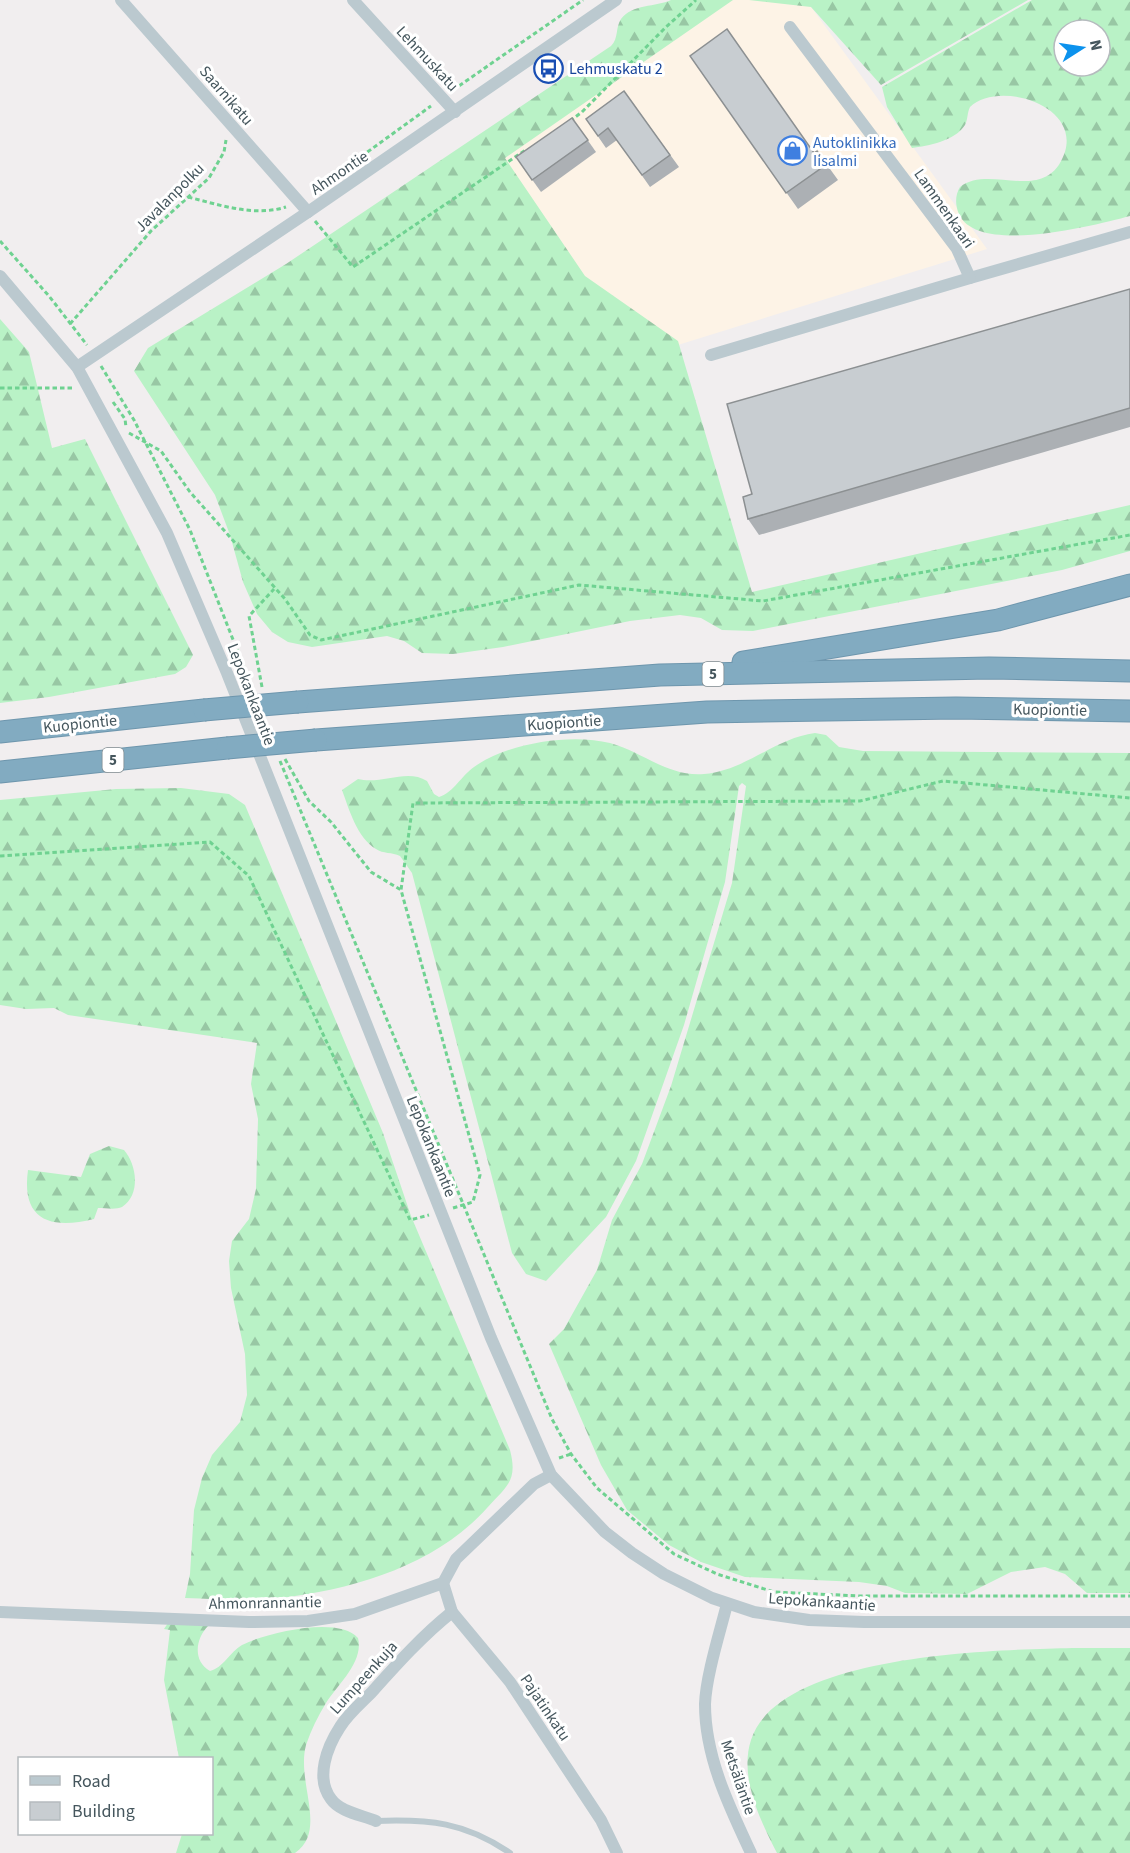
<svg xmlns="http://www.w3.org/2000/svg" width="1130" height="1853" font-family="'Source Sans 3',sans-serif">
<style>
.commercial{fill:#fdf3e6}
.forest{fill:url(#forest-firs);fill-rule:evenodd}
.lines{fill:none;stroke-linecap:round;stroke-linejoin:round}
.highway-casing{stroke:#6e96ad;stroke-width:23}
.path{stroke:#6fd291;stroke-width:3;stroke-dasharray:4.5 3;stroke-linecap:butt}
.lane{stroke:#bbc9cf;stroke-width:6}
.street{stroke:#bbc9cf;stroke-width:12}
.highway{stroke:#82abc1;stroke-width:21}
.highway-bridge-casing{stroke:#6e96ad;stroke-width:23;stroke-linecap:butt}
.highway-bridge{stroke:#82abc1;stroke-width:21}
.wall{fill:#acb0b4}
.building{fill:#c8cdd1;stroke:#8c9092;stroke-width:1.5}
.labels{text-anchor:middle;stroke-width:6;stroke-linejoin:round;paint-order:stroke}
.shield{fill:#fff;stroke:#7d898e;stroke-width:1.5}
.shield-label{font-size:15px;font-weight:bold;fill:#45565d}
.street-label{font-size:16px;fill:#45565d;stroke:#fff}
.transit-label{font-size:16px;fill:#164399;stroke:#fff;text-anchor:start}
.shop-label{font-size:16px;fill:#366cbe;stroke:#fff;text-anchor:start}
</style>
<defs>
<pattern id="forest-firs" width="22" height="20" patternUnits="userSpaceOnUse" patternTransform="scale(1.5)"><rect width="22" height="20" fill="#b9f2c6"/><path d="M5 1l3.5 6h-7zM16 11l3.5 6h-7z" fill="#98c7a4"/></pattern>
</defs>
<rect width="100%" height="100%" fill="#f1eeef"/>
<path class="commercial" d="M732 0H806L987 249 636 358 483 168Z"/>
<g class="forest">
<path d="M671 0H733L505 158 585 276 678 341 752 592 1130 505V551L1062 570 753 631 722 630 701 618 680 615 630 621 503 647 453 654 422 653 404 641 387 636 312 647 288 642 272 632 257 614 243 582 230 535 215 495 134 371 148 348 286 264 611 46C619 38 615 28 621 19 632 4 656 7 671 0Z"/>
<path d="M749 0H1028L881 85 811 7Z"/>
<path d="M1032 0H1130V216C1096 225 977 256 959 214 955 205 955 195 960 187 988 165 1038 200 1060 163 1092 108 1000 78 970 107 967 113 968 119 965 125 955 141 928 146 912 148L887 107 882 87ZM1064 30H1100V66H1064Z"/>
<path d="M0 319 29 352 52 448 85 439 193 655 186 667 175 674 49 697 0 703Z"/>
<path d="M815 733 826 735 839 747 863 751 1130 753V1593H1087L1065 1574 1045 1567 1011 1572 967 1594 905 1593 887 1586 859 1582 745 1577 701 1562 669 1545 627 1510 601 1465 549 1344 564 1329 597 1270 612 1220 642 1164 671 1086 732 883 746 786 742 783 739 786 725 882 684 1025 636 1161 606 1217 546 1281 526 1274 512 1253 412 873 400 856C392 852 383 854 376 849 357 838 349 809 342 790L358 779C381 785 407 768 427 781L434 794 439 797C454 792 461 776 474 767 507 743 571 733 610 743 643 752 668 777 704 774 745 771 775 738 815 733Z"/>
<path d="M181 788 229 794 245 805 383 1133 411 1216 510 1450C518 1481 507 1486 487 1508 436 1565 355 1589 281 1598 250 1602 216 1599 185 1598L190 1574 194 1510 202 1478 212 1455 240 1422 247 1395 245 1354 231 1288 229 1261 232 1241 249 1219 256 1189 258 1119 251 1084 257 1043 68 1015 54 1008 26 1009 0 1005V800L116 789Z"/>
<path d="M109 1146 124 1150C137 1165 141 1195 122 1207 116 1210 105 1208 98 1208L94 1219C50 1230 21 1220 28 1170L81 1177 90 1154Z"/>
<path d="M168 1623 208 1626C196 1638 192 1661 210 1671 223 1668 230 1652 242 1645 265 1633 339 1615 358 1638 364 1662 338 1684 326 1703 318 1716 311 1730 306 1745 296 1783 328 1830 295 1853H176L182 1834H212V1758H179L164 1680 170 1630 164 1629Z"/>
<path d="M1072 1648H1130V1853H777C760 1820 739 1777 751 1740 779 1653 997 1650 1072 1648Z"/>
</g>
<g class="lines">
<defs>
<g id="highway">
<path d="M743 662 998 620 1130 585"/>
<path d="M298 702 660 675 989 668 1130 671"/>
<path d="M0 732 204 710"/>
<path d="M316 740 707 712 956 708 1130 711"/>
<path d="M0 772 227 748"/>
</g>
</defs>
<use href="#highway" class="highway-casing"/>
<g class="path">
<path d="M453 90 583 0"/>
<path d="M570 121 582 112 665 28 696 0"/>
<path d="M337 174 431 106"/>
<path d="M188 197C220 205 254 217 286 207"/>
<path d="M315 221 353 267 527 149"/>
<path d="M0 241 49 296 87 345"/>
<path d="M70 324 151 231 209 178 224 152 226 140"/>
<path d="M101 366 134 420 190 530 252 688"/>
<path d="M0 388H74"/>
<path d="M113 402 125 419 126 427"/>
<path d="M129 433 161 451 190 492 285 599 310 635 321 640 579 585 763 601 1130 535"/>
<path d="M262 687 249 616 274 589"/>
<path d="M285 759 309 801 331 822 371 872 401 890"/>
<path d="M280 761 552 1419 571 1454 597 1488 674 1554 717 1574 774 1592 860 1596H1130"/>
<path d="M0 856 210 842 249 876 410 1220 429 1215"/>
<path d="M453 1208 473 1202 480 1175 401 890 413 803 860 801 943 781 1130 798"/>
<path d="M559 1458 571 1454"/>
</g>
<path class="lane" d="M376 1821C429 1819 465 1822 510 1853"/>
<g class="street">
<path d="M121 0 308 212"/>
<path d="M353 0 455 112"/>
<path d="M790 27 957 249 970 278 1130 232"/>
<path d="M0 276 77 367 167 533 227 673 491 1338 551 1475 605 1532 632 1553 664 1574 712 1598 754 1612 809 1620 864 1622H1130"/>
<path d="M711 355 970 278"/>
<path d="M77 367 308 212 616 0"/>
<path d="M443 1583 452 1612 510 1682 601 1820 617 1853"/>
<path d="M727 1604C720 1632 706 1676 705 1704 705 1757 729 1806 751 1853"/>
<path d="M0 1612 249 1622 308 1621 355 1614 443 1583 456 1559 534 1484 551 1475"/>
<path d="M376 1821C362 1815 340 1812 331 1799 315 1778 327 1747 340 1727 348 1714 361 1703 371 1693 397 1664 422 1636 452 1612"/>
</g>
<use href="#highway" class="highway"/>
<defs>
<g id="highway-bridge">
<path d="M204 710 298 702"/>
<path d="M227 748 316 740"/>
</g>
</defs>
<use href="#highway-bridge" class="highway-bridge-casing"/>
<use href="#highway-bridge" class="highway-bridge"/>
</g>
<g class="wall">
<path d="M690 56 814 153 817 151 838 180 798 209Z"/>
<path d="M624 91 679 167 650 187 617 140 606 148 586 119Z"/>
<path d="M572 118 596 152 541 192 516 157Z"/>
<path d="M1130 289V427L759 535 748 519 752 494Z"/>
</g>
<g class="building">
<path d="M727 29 814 153 817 151 827 164 786 193 690 56Z"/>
<path d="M624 91 670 155 642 175 608 128 598 136 586 119Z"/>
<path d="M572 118 588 140 532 180 516 157Z"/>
<path d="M1130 289V408L748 519 743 497 752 494 727 404Z"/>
</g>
<defs>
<symbol id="bus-ring" viewBox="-11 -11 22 22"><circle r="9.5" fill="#fff" stroke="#1a4fb4" stroke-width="1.5"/><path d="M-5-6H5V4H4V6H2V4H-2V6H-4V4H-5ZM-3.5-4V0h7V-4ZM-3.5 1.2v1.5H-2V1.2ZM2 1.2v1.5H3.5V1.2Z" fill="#1a4fb4"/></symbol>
<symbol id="shop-ring" viewBox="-11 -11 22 22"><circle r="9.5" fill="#fff" stroke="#3f7fe0" stroke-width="1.5"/><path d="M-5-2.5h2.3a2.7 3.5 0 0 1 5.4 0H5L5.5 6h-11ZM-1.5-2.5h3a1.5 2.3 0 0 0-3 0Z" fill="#3f7fe0"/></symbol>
</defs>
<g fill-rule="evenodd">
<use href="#bus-ring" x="532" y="52" width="33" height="33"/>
<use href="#shop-ring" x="776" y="134" width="33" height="33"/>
</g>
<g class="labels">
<g class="shield">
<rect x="702.5" y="662" width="21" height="24" rx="4.5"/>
<rect x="102.5" y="748" width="21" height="24" rx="4.5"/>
</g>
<g class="shield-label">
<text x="713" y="679">5</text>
<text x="113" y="765">5</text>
</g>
<g class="street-label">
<text transform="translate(428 58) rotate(47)" y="6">Lehmuskatu</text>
<text transform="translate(227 95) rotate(49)" y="6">Saarnikatu</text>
<text transform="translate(339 172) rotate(-34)" y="6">Ahmontie</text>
<text transform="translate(169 197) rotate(-45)" y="6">Javalanpolku</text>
<text transform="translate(945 208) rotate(55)" y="6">Lammenkaari</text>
<text transform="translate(252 694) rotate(69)" y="6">Lepokankaantie</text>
<text transform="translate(1050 709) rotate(1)" y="6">Kuopiontie</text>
<text transform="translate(564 722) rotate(-4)" y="6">Kuopiontie</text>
<text transform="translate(80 723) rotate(-6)" y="6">Kuopiontie</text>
<text transform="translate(432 1146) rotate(68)" y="6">Lepokankaantie</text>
<text transform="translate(822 1601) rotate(4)" y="6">Lepokankaantie</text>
<text transform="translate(265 1602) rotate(-1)" y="6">Ahmonrannantie</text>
<text transform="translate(363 1677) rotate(-48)" y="6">Lumpeenkuja</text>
<text transform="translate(546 1707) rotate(56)" y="6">Pajatinkatu</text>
<text transform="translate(739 1777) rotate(71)" y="6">Metsäläntie</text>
</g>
<g class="transit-label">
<text x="569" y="74">Lehmuskatu 2</text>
</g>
<g class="shop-label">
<text x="813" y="148">Autoklinikka<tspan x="813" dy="18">Iisalmi</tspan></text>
</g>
</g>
<rect x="18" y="1757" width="195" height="78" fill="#ffffff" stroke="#b5bbbe" stroke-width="1.5"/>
<rect x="30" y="1776" width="30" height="9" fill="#bbc9cf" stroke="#b5bbbe" stroke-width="1.5"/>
<text x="72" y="1787" font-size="18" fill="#45565d">Road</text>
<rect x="30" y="1802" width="30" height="18" fill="#c8cdd1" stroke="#b5bbbe" stroke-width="1.5"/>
<text x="72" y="1817" font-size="18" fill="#45565d">Building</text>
<g transform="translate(1082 48) rotate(78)"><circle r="28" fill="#ffffff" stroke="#b5bbbe" stroke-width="1.5"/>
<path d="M0-4.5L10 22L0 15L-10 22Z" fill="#0c92ed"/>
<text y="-9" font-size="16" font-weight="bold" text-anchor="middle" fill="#45565d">N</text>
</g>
</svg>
